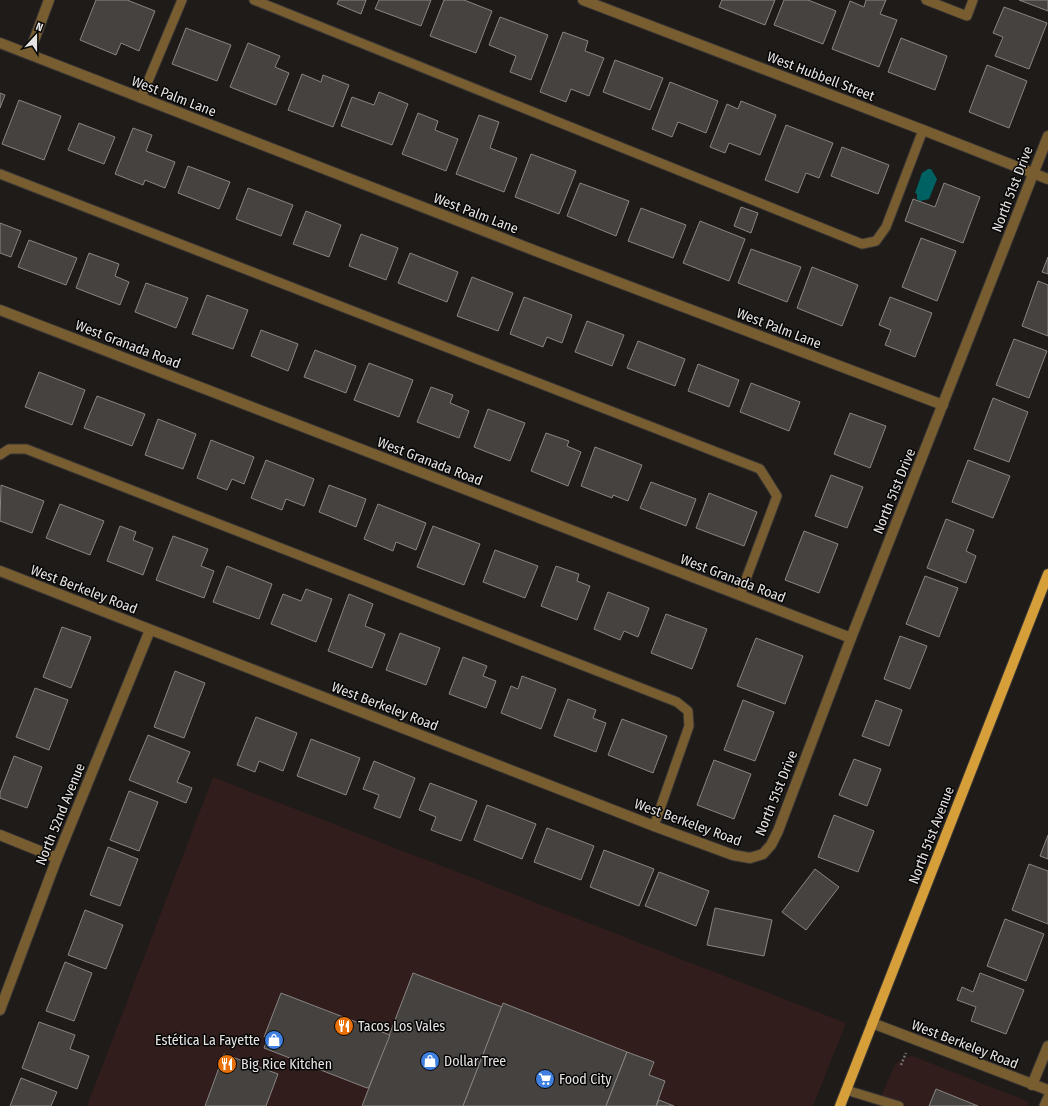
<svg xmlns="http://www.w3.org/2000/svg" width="1048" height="1106" font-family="'Fira Sans Condensed',sans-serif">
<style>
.commercial{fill:#301d1c}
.water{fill:#006162}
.building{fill:#454240;stroke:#898583}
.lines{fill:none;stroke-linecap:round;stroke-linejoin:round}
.lane-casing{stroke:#3a3735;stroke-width:11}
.street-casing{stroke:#3a3735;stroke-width:12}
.primary-casing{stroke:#3a3735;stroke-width:12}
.path{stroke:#74716f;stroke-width:2.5;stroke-dasharray:2 2;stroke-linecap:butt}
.lane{stroke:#785d31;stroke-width:9}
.street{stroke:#785d31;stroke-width:10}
.primary{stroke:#d69f39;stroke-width:10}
.labels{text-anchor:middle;stroke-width:3;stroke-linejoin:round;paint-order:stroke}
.street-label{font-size:14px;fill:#e6e4e3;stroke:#070606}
.poi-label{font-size:14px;fill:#e6e4e3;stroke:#070606;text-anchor:start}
</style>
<rect width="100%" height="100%" fill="#1e1b19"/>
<g class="commercial">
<path d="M213 777 846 1023 813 1106H87Z"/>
<path d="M911 1056 915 1057 1029 1102 1027 1106H877L894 1066 899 1061Z"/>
</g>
<path class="water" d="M928 169H931L937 179 929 199 920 201 917 199V194L915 193 922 173Z"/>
<g class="building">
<path d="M96 0H127L155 11 139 51 121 43 116 55 80 40Z"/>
<path d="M339 0H366L361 14 337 4Z"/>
<path d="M379 0H431L421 26 375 9Z"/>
<path d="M444 0H464L492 11 476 53 430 36Z"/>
<path d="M722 0H775L765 25 719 7Z"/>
<path d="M784 0H808L836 11 823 44 774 25Z"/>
<path d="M866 0H886L880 14 897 20 879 67 832 49 850 1 864 7Z"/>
<path d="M1019 0H1048V11Z"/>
<path d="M1004 7 1047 23 1029 69 995 56 1003 37 993 33Z"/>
<path d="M500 17 548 35 531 80 510 72 516 56 489 45Z"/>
<path d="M186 28 231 45 217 81 172 64Z"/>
<path d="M563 32 588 41 585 51 604 58 589 96 571 89 566 102 540 92Z"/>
<path d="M901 38 947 56 935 90 888 72Z"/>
<path d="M248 43 280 56 275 67 289 73 276 105 230 87Z"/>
<path d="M615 60 663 78 650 110 603 92Z"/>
<path d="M987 65 1027 81 1009 128 969 112Z"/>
<path d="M302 74 321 82 323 75 349 85 333 127 288 110Z"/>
<path d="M670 82 718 101 706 133 678 122 672 137 652 129Z"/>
<path d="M379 92 408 104 392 145 341 126 352 97 374 105Z"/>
<path d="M0 93 5 95 0 108Z"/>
<path d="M19 100 61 116 44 160 2 144Z"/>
<path d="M741 101 776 115 760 155 729 143 725 153 710 147 727 104 738 109Z"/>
<path d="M418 113 438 121 435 130 458 139 446 171 402 154Z"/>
<path d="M479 115 499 122 490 148 517 158 504 192 456 174Z"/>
<path d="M79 123 115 137 104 164 68 150Z"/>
<path d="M786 125 833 143 819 178 806 173 798 193 765 180Z"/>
<path d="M133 128 152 135 146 151 175 162 165 188 145 180 143 185 115 174Z"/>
<path d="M842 147 889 165 878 194 831 176Z"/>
<path d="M531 154 576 171 559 214 515 197Z"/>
<path d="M188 166 230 182 219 209 178 193Z"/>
<path d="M580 183 629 201 616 236 567 216Z"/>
<path d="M944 183 980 197 963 243 905 221 913 199 935 207Z"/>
<path d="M248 188 293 205 281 236 236 219Z"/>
<path d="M741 207 758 213 751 233 734 226Z"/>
<path d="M641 208 686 225 673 258 628 241Z"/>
<path d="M306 211 341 225 329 257 293 244Z"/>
<path d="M700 221 745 239 729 281 683 263Z"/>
<path d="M0 223 21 231 11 257 0 253Z"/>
<path d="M361 234 398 248 386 280 349 266Z"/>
<path d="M921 238 956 251 937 301 902 287Z"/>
<path d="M29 240 77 258 66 285 18 267Z"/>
<path d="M751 249 801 267 787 302 738 283Z"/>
<path d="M89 253 119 264 115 276 129 282 120 305 76 288Z"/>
<path d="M410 253 458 272 447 302 398 283Z"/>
<path d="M1048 257V274L1042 272Z"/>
<path d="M812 267 858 285 842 326 797 308Z"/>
<path d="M472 277 513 293 498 331 457 316Z"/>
<path d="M1038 281 1048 285V336L1022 326Z"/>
<path d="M146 283 188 298 176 328 135 312Z"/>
<path d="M207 295 248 310 233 349 192 334Z"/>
<path d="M524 297 572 315 562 343 547 337 543 347 510 334Z"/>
<path d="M890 297 932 313 915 357 885 345 891 330 879 325Z"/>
<path d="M587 321 624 335 612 366 575 352Z"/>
<path d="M261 330 298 344 288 371 251 356Z"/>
<path d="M1014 339 1047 351 1029 398 996 385Z"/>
<path d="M638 341 685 359 675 386 627 368Z"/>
<path d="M315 350 356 366 346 393 304 377Z"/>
<path d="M369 363 413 380 399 417 354 400Z"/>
<path d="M698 364 739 380 729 407 688 391Z"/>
<path d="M39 372 85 390 72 425 25 407Z"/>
<path d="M751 383 800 402 789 431 740 412Z"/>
<path d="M431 387 453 395 450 403 469 411 459 438 417 422Z"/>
<path d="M97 396 145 414 132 446 84 428Z"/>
<path d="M993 398 1028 412 1009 462 974 449Z"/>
<path d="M488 409 525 423 510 461 474 447Z"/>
<path d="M850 413 886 426 870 468 834 454Z"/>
<path d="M158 419 196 434 183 469 145 455Z"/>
<path d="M546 433 569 441 567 446 581 452 568 486 531 471Z"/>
<path d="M211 440 254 457 244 484 232 479 227 490 197 478Z"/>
<path d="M595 447 642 465 628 501 613 495 612 498 581 486Z"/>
<path d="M266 460 314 479 304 506 286 499 282 510 251 498Z"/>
<path d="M968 460 1010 476 993 518 952 502Z"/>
<path d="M831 475 863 487 847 528 815 516Z"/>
<path d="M651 482 696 499 686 526 640 508Z"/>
<path d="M1 485 44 501 32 533 0 521Z"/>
<path d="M329 485 366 499 356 527 319 512Z"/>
<path d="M709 493 757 512 744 546 696 528Z"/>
<path d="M60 504 104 521 90 555 46 538Z"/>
<path d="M378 504 426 523 416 550 396 542 393 551 364 539Z"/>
<path d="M946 519 974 530 966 551 976 556 966 583 927 568Z"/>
<path d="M120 526 136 532 133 540 153 548 143 575 107 561Z"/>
<path d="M433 526 480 544 464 585 417 567Z"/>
<path d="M804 531 838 544 819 593 785 580Z"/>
<path d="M173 536 208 549 201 566 214 571 204 598 156 580Z"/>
<path d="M495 550 538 566 525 598 483 582Z"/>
<path d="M227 566 272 584 259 619 213 602Z"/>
<path d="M556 566 579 574 577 581 590 586 577 620 541 606Z"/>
<path d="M925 576 958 588 939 637 906 624Z"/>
<path d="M306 589 332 599 316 642 271 624 283 594 301 601Z"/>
<path d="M608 592 649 608 638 637 624 631 620 640 594 629Z"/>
<path d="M349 594 373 604 365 626 385 634 372 668 328 651Z"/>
<path d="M666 614 707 629 692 669 651 653Z"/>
<path d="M62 627 91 637 71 688 43 677Z"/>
<path d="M400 633 440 648 426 685 386 670Z"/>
<path d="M900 636 927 646 910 689 884 679Z"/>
<path d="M756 638 803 656 785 704 737 686Z"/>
<path d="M463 657 487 666 483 676 496 681 486 708 449 694Z"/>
<path d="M175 671 205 683 184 738 154 727Z"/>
<path d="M522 676 556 689 541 729 501 713 511 686 518 689Z"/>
<path d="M35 688 68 700 49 750 16 737Z"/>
<path d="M568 699 596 710 593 718 606 723 596 752 554 736Z"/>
<path d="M743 700 774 712 755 761 724 750Z"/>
<path d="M876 700 902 710 889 746 862 736Z"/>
<path d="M256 717 297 733 283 771 259 761 255 772 237 765Z"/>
<path d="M622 719 667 736 653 773 608 755Z"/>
<path d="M148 735 190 752 177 782 192 788 186 803 129 780Z"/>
<path d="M311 739 360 758 346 795 297 776Z"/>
<path d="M14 756 42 767 27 808 0 798V793Z"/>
<path d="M854 759 881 769 867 806 839 795Z"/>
<path d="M714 760 751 774 734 819 697 805Z"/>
<path d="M374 761 415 778 400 818 374 808 379 795 363 789Z"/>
<path d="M430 783 477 801 461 841 431 830 436 817 419 810Z"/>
<path d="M129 791 158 802 139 851 110 840Z"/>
<path d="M487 805 536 824 522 859 474 840Z"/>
<path d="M834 815 874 831 858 872 818 857Z"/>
<path d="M547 828 594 846 581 880 534 862Z"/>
<path d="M1048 835V859L1040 856Z"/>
<path d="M108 847 138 859 120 906 90 895Z"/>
<path d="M604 850 654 869 639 906 590 887Z"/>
<path d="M1029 864 1048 871V924L1012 910Z"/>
<path d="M815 869 839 887 806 930 782 912Z"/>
<path d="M659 872 709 891 696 926 645 906Z"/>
<path d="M715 908 772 920 764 956 707 945Z"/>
<path d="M85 910 123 925 106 969 68 955Z"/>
<path d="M1005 919 1044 934 1026 981 987 966Z"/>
<path d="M65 962 92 973 74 1021 46 1011Z"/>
<path d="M413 973 502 1007 463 1106H362Z"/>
<path d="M980 973 1024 990 1006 1034 971 1021 976 1007 957 1000 962 987 973 992Z"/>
<path d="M281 993 390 1035 369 1087 367 1088 264 1048 268 1038 264 1037Z"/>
<path d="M503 1003 627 1052 606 1106H463Z"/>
<path d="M39 1022 75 1035 70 1049 89 1056 77 1089 22 1068Z"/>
<path d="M627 1052 654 1062 649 1075 665 1081 656 1106H606Z"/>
<path d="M224 1054 278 1074 266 1106H205Z"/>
<path d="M21 1078 57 1092 51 1106H10Z"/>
<path d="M936 1089 978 1106H929Z"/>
<path d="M659 1100 674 1106H656Z"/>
</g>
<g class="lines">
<defs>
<g id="lane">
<path d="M254 0 862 244 876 241 886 227 923 130"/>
<path d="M926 0 967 16 973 0"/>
<path d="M141 98 182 0"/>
<path d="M0 174 760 469 777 496 740 595"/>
<path d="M0 455 9 449H26L677 702 688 711 689 726 654 826"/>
<path d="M846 1090 899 1106"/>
<path d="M1044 1106 1048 1097"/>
</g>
<g id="street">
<path d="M583 0 923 130 1048 179"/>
<path d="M0 43 541 253 943 405"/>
<path d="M29 54 49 0"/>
<path d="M0 310 851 638"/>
<path d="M0 571 654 826 733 855 750 858 763 854 771 845 778 831 851 638 1048 136"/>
<path d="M0 835 57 858"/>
<path d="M0 1010 57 858 150 630"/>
<path d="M872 1023 1048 1090"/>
<path d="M1032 1085 1048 1046"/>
</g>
<path id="primary" d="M840 1106 1048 574"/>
</defs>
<use href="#lane" class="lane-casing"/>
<use href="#street" class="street-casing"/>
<use href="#primary" class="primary-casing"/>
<path class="path" d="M901 1065 906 1053"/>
<use href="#lane" class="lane"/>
<use href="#street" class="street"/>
<use href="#primary" class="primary"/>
</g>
<defs>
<symbol id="restaurant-disc" viewBox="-11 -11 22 22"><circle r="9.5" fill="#e8710a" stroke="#070606"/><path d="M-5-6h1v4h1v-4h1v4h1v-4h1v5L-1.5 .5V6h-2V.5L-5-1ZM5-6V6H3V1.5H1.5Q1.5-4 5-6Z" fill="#fff"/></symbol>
<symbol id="shop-disc" viewBox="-11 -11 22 22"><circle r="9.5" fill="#3f7fe0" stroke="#070606"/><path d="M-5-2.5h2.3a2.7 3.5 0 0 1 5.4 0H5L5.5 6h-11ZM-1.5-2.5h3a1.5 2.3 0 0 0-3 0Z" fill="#fff"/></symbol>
<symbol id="supermarket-disc" viewBox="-11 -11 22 22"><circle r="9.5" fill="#3f7fe0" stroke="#070606"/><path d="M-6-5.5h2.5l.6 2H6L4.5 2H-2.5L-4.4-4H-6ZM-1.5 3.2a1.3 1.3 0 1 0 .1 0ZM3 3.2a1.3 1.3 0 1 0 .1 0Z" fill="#fff"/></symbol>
</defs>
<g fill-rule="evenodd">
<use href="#restaurant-disc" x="333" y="1015" width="22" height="22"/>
<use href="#shop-disc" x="263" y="1029" width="22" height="22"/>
<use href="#shop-disc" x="419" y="1050" width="22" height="22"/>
<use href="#restaurant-disc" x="216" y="1053" width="22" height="22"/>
<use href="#supermarket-disc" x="534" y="1068" width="22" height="22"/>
</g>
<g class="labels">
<g class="street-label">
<text transform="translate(821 76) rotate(21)" y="5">West Hubbell Street</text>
<text transform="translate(174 96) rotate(21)" y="5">West Palm Lane</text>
<text transform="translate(1012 189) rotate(-69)" y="5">North 51st Drive</text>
<text transform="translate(476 213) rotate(21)" y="5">West Palm Lane</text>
<text transform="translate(779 328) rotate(21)" y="5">West Palm Lane</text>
<text transform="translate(128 344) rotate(21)" y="5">West Granada Road</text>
<text transform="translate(430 461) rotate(21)" y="5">West Granada Road</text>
<text transform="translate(894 491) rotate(-68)" y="5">North 51st Drive</text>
<text transform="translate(733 578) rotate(21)" y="5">West Granada Road</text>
<text transform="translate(84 589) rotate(21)" y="5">West Berkeley Road</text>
<text transform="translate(385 706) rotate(21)" y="5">West Berkeley Road</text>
<text transform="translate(776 793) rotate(-68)" y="5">North 51st Drive</text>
<text transform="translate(60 814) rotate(-68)" y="5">North 52nd Avenue</text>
<text transform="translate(688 822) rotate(20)" y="5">West Berkeley Road</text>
<text transform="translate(931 835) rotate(-69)" y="5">North 51st Avenue</text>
<text transform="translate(965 1044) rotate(21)" y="5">West Berkeley Road</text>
</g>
<g class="poi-label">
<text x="358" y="1031">Tacos Los Vales</text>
<text x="260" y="1045" text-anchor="end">Estética La Fayette</text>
<text x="444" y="1066">Dollar Tree</text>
<text x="241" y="1069">Big Rice Kitchen</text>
<text x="559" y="1084">Food City</text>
</g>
</g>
<g transform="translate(36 36) rotate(21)" stroke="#070606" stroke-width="3" paint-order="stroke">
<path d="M0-3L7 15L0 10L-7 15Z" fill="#e6e4e3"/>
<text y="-6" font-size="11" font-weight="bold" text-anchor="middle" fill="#e6e4e3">N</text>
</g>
</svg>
